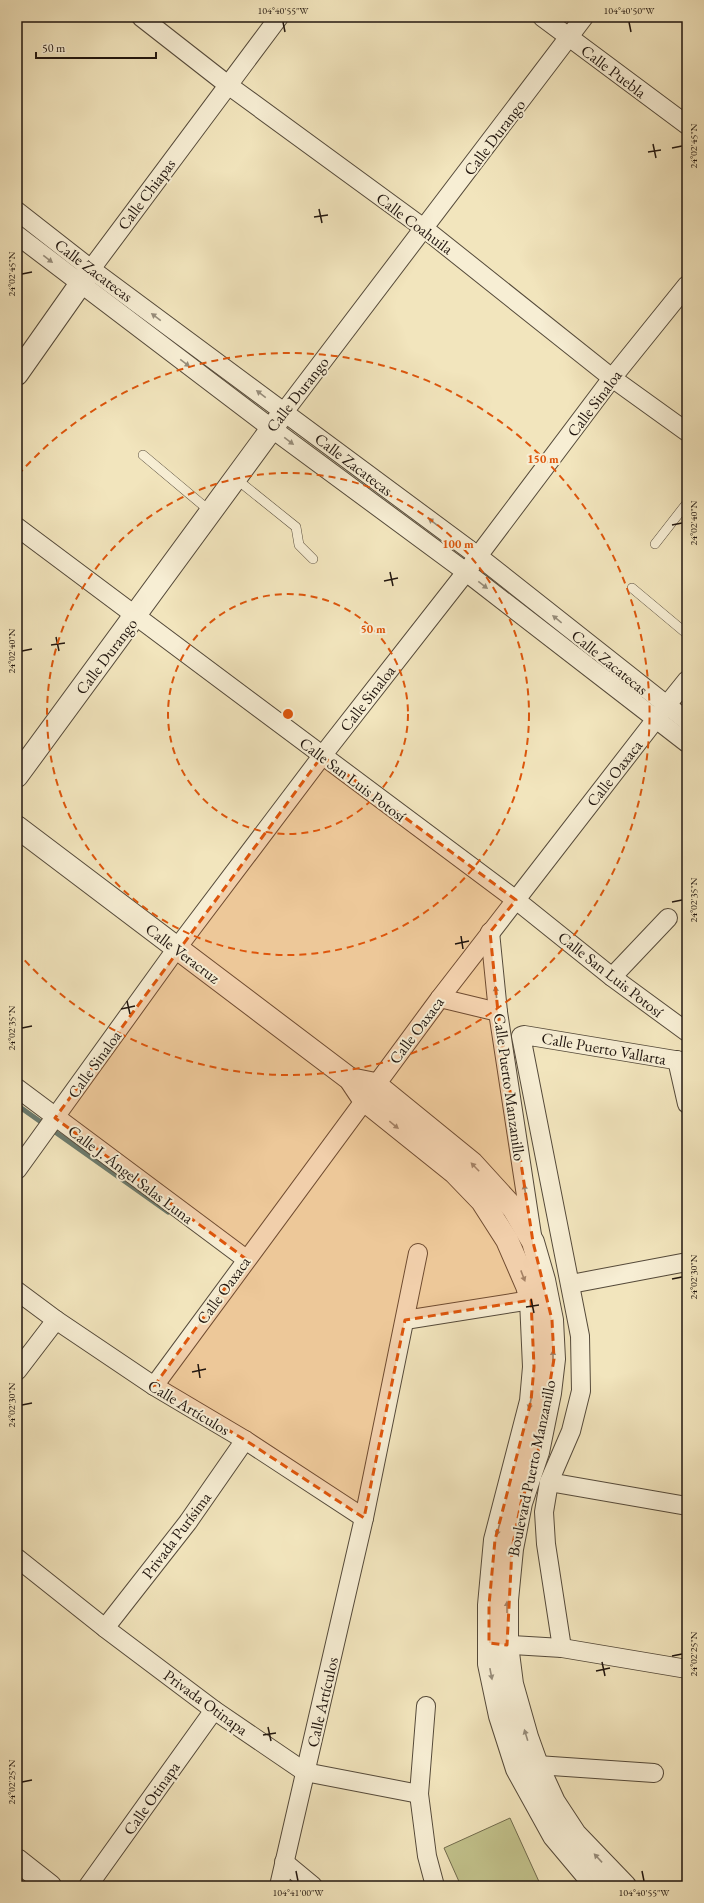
<svg xmlns="http://www.w3.org/2000/svg" width="704" height="1903" font-family="'EB Garamond',serif">
<style>
.green{fill:#c2c28c;stroke:#726c4e}
.lines{fill:none;stroke-linecap:round;stroke-linejoin:round}
.stream{stroke:#6b7b6e;stroke-width:5}
.service-casing{stroke:#554a3a;stroke-width:10}
.minor-casing{stroke:#554a3a;stroke-width:20}
.tertiary-casing{stroke:#554a3a;stroke-width:24}
.service{stroke:#f7eed4;stroke-width:9}
.minor{stroke:#f7eed4;stroke-width:18}
.tertiary{stroke:#f7eed4;stroke-width:22}
.oneway{fill:#978d7b}
.marked{fill:#de560c;fill-opacity:0.2;stroke:#de560c;stroke-width:3;stroke-dasharray:8 5;stroke-linejoin:round}
.ticks{fill:none;stroke:#21160f;stroke-width:1.5}
.ring{fill:none;stroke:#de560c;stroke-width:2;stroke-dasharray:7 5}
.labels{text-anchor:middle;stroke-width:4;stroke-linejoin:round;paint-order:stroke}
.street-label{font-size:16px;fill:#21160f;stroke:#f7eed4}
.centre{fill:#de560c;stroke:#f7eed4;stroke-width:2}
.ring-label{font-size:12px;text-anchor:middle;font-weight:bold;fill:#de560c;stroke:#f7eed4;stroke-width:4;stroke-linejoin:round;paint-order:stroke}
.neatline{fill:none;stroke:#21160f;stroke-width:1.5}
.ticks-label{font-size:10px;text-anchor:middle;fill:#21160f}
</style>
<rect width="100%" height="100%" fill="#f2e5bd"/>
<filter id="stains"><feTurbulence type="fractalNoise" baseFrequency=".005" numOctaves="4"/><feColorMatrix values="0 0 0 0 .2 0 0 0 0 .09 0 0 0 0 .02 0 0 0 .5 -.17"/></filter>
<radialGradient id="worn" r=".72"><stop offset=".6" stop-color="#630" stop-opacity="0"/><stop offset="1" stop-color="#630" stop-opacity=".3"/></radialGradient>
<path class="green" d="M510 1818 541 1886H461L444 1848Z"/>
<g class="lines">
<path class="stream" d="M17 1105 168 1212"/>
<defs>
<g id="service">
<path d="M143 455 211 512"/>
<path d="M235 478 296 527 299 545 313 559"/>
<path d="M655 544 687 503"/>
<path d="M632 588 687 634"/>
</g>
<g id="minor">
<path d="M141 17 228 85 425 229 612 378 687 432"/>
<path d="M542 17 687 125"/>
<path d="M17 211 91 269 478 556 687 721"/>
<path d="M17 235 271 428 466 572 687 743"/>
<path d="M91 269 279 17"/>
<path d="M284 412 584 17"/>
<path d="M17 527 516 900 612 977 687 1032"/>
<path d="M490 932 498 1012 532 1235"/>
<path d="M612 977 668 918"/>
<path d="M440 998 498 1012"/>
<path d="M677 1060 687 1104"/>
<path d="M17 1088 246 1259"/>
<path d="M17 1170 177 948 322 756 466 572 612 378 687 285"/>
<path d="M571 1284 687 1262"/>
<path d="M17 1291 56 1320 154 1386 245 1440 364 1518"/>
<path d="M405 1320 531 1300"/>
<path d="M17 1371 56 1320"/>
<path d="M154 1386 440 998 666 706 687 680"/>
<path d="M549 1482 687 1506"/>
<path d="M17 1558 105 1628 214 1710 305 1772 419 1794"/>
<path d="M105 1628 188 1522 245 1440"/>
<path d="M494 1644 562 1648 687 1669"/>
<path d="M562 1648 546 1544 544 1512 549 1482 571 1431 581 1391 580 1336 521 1036 524 1035 687 1062"/>
<path d="M426 1706 419 1794 427 1856 435 1886"/>
<path d="M537 1765 654 1773"/>
<path d="M284 1862 313 1886"/>
<path d="M88 1886 214 1710"/>
<path d="M279 1886 364 1518 418 1253"/>
</g>
<g id="tertiary">
<path d="M17 374 91 269"/>
<path d="M17 776 284 412"/>
<path d="M17 827 350 1079 364 1100 455 1173 482 1201 507 1240 527 1286 531 1300 534 1367 531 1401 495 1540 489 1605V1664L500 1716 517 1769 554 1836 596 1886"/>
<path d="M350 1079 375 1084 472 1163 513 1208 533 1242 544 1280 552 1320 554 1359 550 1393 538 1452 521 1503 512 1549 507 1600V1645L512 1684 527 1737 537 1765 554 1802 575 1834 625 1886"/>
<path d="M17 1860 50 1886"/>
</g>
</defs>
<use href="#service" class="service-casing"/>
<use href="#minor" class="minor-casing"/>
<use href="#tertiary" class="tertiary-casing"/>
<use href="#service" class="service"/>
<use href="#minor" class="minor"/>
<use href="#tertiary" class="tertiary"/>
</g>
<defs><path id="oneway-solid" d="M-6-.8H1V-3.2L6.5 0L1 3.2V.8H-6Z"/></defs>
<g class="oneway">
<use href="#oneway-solid" transform="translate(48 259) rotate(38)"/>
<use href="#oneway-solid" transform="translate(156 317) rotate(-143)"/>
<use href="#oneway-solid" transform="translate(185 363) rotate(37)"/>
<use href="#oneway-solid" transform="translate(261 394) rotate(-143)"/>
<use href="#oneway-solid" transform="translate(289 441) rotate(37)"/>
<use href="#oneway-solid" transform="translate(433 522) rotate(-143)"/>
<use href="#oneway-solid" transform="translate(483 585) rotate(38)"/>
<use href="#oneway-solid" transform="translate(557 619) rotate(-141)"/>
<use href="#oneway-solid" transform="translate(496 992) rotate(-96)"/>
<use href="#oneway-solid" transform="translate(394 1125) rotate(39)"/>
<use href="#oneway-solid" transform="translate(475 1167) rotate(-134)"/>
<use href="#oneway-solid" transform="translate(525 1190) rotate(-99)"/>
<use href="#oneway-solid" transform="translate(523 1276) rotate(69)"/>
<use href="#oneway-solid" transform="translate(553 1356) rotate(-90)"/>
<use href="#oneway-solid" transform="translate(530 1404) rotate(102)"/>
<use href="#oneway-solid" transform="translate(498 1530) rotate(105)"/>
<use href="#oneway-solid" transform="translate(507 1607) rotate(-90)"/>
<use href="#oneway-solid" transform="translate(491 1674) rotate(79)"/>
<use href="#oneway-solid" transform="translate(526 1735) rotate(-107)"/>
<use href="#oneway-solid" transform="translate(598 1858) rotate(-133)"/>
</g>
<path class="marked" d="M322 756 516 900 490 932 498 1012 533 1242 552 1320 554 1359 538 1452 521 1503 512 1549 507 1645 489 1643V1605L495 1540 531 1401 534 1367 531 1300 405 1320 364 1518 245 1440 154 1386 246 1259 55 1118Z"/>
<path class="ticks" d="M283 22 285 32M629 22 631 32M653 144 656 158M672 148 682 146M648 152 661 150M319 209 322 223M314 217 328 215M22 274 32 272M672 525 682 523M390 572 393 586M384 581 398 578M56 637 59 651M51 645 65 643M22 651 32 649M672 902 682 900M461 936 463 949M455 944 469 941M127 1001 130 1014M121 1009 135 1006M22 1028 32 1026M672 1279 682 1277M531 1299 534 1313M526 1307 539 1305M198 1364 200 1378M192 1372 206 1369M22 1405 32 1403M672 1656 682 1654M602 1662 605 1676M596 1671 610 1668M268 1727 271 1741M263 1735 276 1733M22 1782 32 1780M296 1871 298 1881M642 1871 644 1881"/>
<g class="ring">
<circle cx="288" cy="714" r="120"/>
<circle cx="288" cy="714" r="241"/>
<path d="M18 475A361 361 0 1 1 18 953"/>
</g>
<g class="labels">
<g class="street-label">
<text transform="translate(614 71) rotate(37)" y="6">Calle Puebla</text>
<text transform="translate(494 137) rotate(-53)" y="6">Calle Durango</text>
<text transform="translate(146 194) rotate(-53)" y="6">Calle Chiapas</text>
<text transform="translate(415 223) rotate(37)" y="6">Calle Coahuila</text>
<text transform="translate(94 270) rotate(37)" y="6">Calle Zacatecas</text>
<text transform="translate(297 394) rotate(-52)" y="6">Calle Durango</text>
<text transform="translate(594 403) rotate(-53)" y="6">Calle Sinaloa</text>
<text transform="translate(354 464) rotate(37)" y="6">Calle Zacatecas</text>
<text transform="translate(106 656) rotate(-53)" y="6">Calle Durango</text>
<text transform="translate(610 662) rotate(39)" y="6">Calle Zacatecas</text>
<text transform="translate(367 698) rotate(-52)" y="6">Calle Sinaloa</text>
<text transform="translate(614 773) rotate(-52)" y="6">Calle Oaxaca</text>
<text transform="translate(353 779) rotate(37)" y="6">Calle San Luis Potosí</text>
<text transform="translate(183 953) rotate(37)" y="6">Calle Veracruz</text>
<text transform="translate(611 974) rotate(38)" y="6">Calle San Luis Potosí</text>
<text transform="translate(416 1030) rotate(-53)" y="6">Calle Oaxaca</text>
<text transform="translate(604 1048) rotate(10)" y="6">Calle Puerto Vallarta</text>
<text transform="translate(94 1064) rotate(-54)" y="6">Calle Sinaloa</text>
<text transform="translate(510 1087) rotate(82)" y="6">Calle Puerto Manzanillo</text>
<text transform="translate(131 1174) rotate(37)" y="6">Calle J. Ángel Salas Luna</text>
<text transform="translate(223 1290) rotate(-54)" y="6">Calle Oaxaca</text>
<text transform="translate(189 1407) rotate(31)" y="6">Calle Artículos</text>
<text transform="translate(531 1468) rotate(-78)" y="6">Boulevard Puerto Manzanillo</text>
<text transform="translate(176 1535) rotate(-53)" y="6">Privada Purísima</text>
<text transform="translate(206 1702) rotate(36)" y="6">Privada Otinapa</text>
<text transform="translate(322 1702) rotate(-77)" y="6">Calle Artículos</text>
<text transform="translate(151 1798) rotate(-55)" y="6">Calle Otinapa</text>
</g>
</g>
<circle cx="288" cy="714" r="6" class="centre"/>
<g class="ring-label">
<text x="543" y="463">150 m</text>
<text x="458" y="548">100 m</text>
<text x="373" y="633">50 m</text>
</g>
<rect width="704" height="1903" fill="none" stroke="#f2e5bd" stroke-width="44"/>
<path d="M36 52v6h120v-6" fill="none" stroke="#21160f" stroke-width="2"/>
<text x="42" y="52" font-size="12" fill="#21160f" stroke="#f7eed4" stroke-width="3" paint-order="stroke">50 m</text>
<rect x="22" y="22" width="660" height="1859" class="neatline"/>
<g class="ticks-label">
<text x="283" y="14">104°40'55"W</text>
<text x="629" y="14">104°40'50"W</text>
<text transform="translate(693 146) rotate(-90)" y="4">24°02'45"N</text>
<text transform="translate(11 274) rotate(-90)" y="4">24°02'45"N</text>
<text transform="translate(693 523) rotate(-90)" y="4">24°02'40"N</text>
<text transform="translate(11 651) rotate(-90)" y="4">24°02'40"N</text>
<text transform="translate(693 900) rotate(-90)" y="4">24°02'35"N</text>
<text transform="translate(11 1028) rotate(-90)" y="4">24°02'35"N</text>
<text transform="translate(693 1277) rotate(-90)" y="4">24°02'30"N</text>
<text transform="translate(11 1405) rotate(-90)" y="4">24°02'30"N</text>
<text transform="translate(693 1654) rotate(-90)" y="4">24°02'25"N</text>
<text transform="translate(11 1782) rotate(-90)" y="4">24°02'25"N</text>
<text x="298" y="1896">104°41'00"W</text>
<text x="644" y="1896">104°40'55"W</text>
</g>
<rect width="100%" height="100%" filter="url(#stains)"/>
<rect width="100%" height="100%" fill="url(#worn)"/>
</svg>
